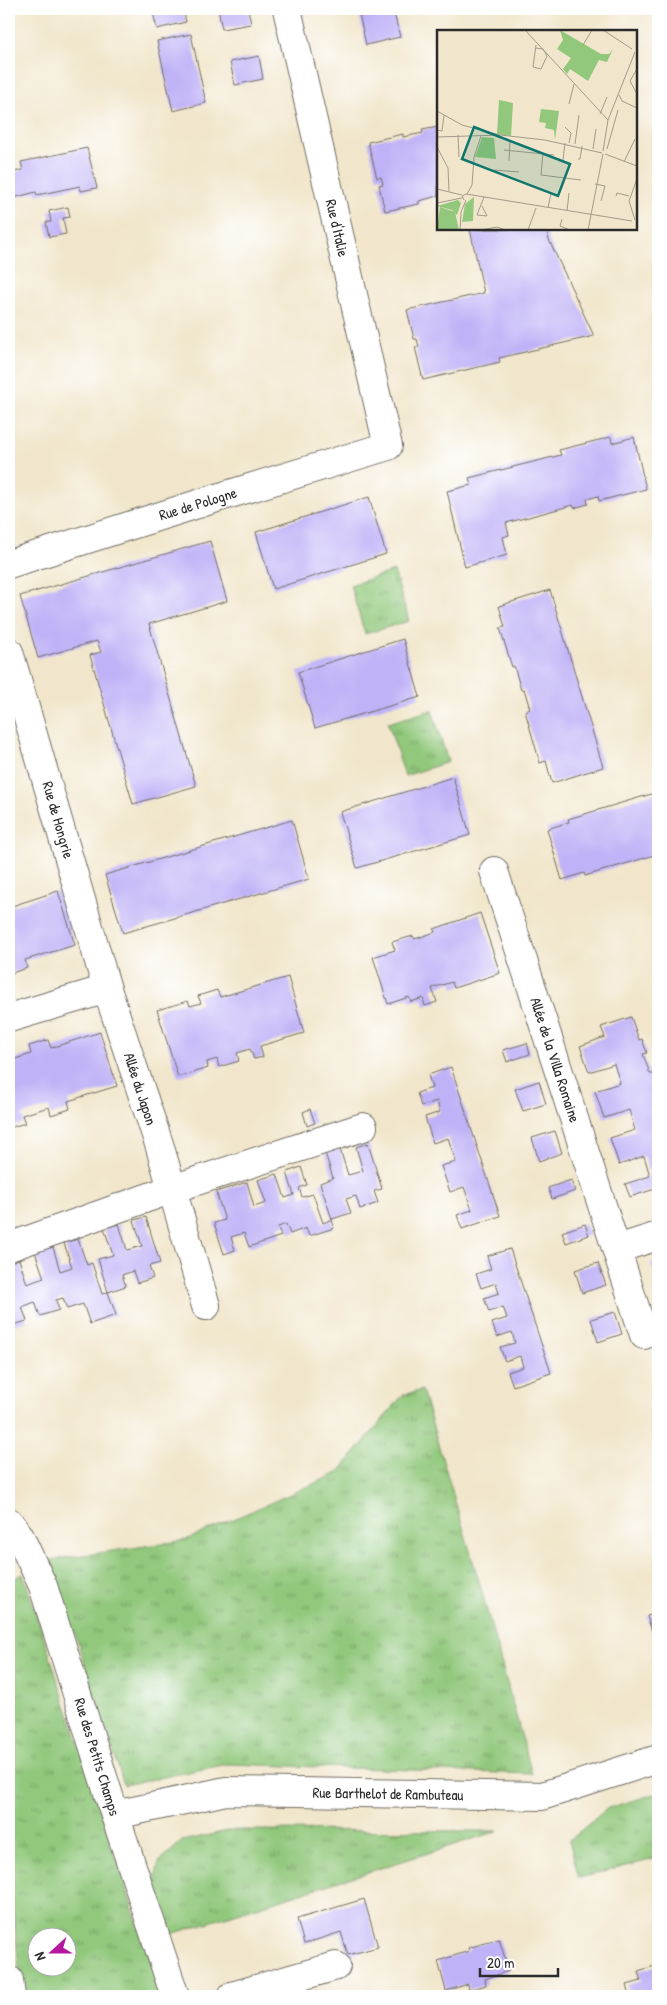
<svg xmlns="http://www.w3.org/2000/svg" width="667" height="2005" font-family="'Patrick Hand',sans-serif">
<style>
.grass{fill:url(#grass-tufts);stroke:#5e7a53;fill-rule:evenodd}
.building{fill:#bfb2f7}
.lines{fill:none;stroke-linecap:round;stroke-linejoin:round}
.street-casing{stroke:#706c63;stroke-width:30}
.street{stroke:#fff;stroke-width:28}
.labels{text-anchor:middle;stroke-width:4;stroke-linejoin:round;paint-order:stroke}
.street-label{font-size:15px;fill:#2b2b2b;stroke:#fff}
.inset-road{fill:none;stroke:#a29b8b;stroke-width:1}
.view{fill:#0f766e;fill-opacity:0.15;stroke:#0f766e;stroke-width:2.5}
.inset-edge{fill:none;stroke:#2b2b2b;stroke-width:2.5}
</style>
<defs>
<pattern id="grass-tufts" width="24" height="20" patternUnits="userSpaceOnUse" patternTransform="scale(1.25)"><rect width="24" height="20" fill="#91c87b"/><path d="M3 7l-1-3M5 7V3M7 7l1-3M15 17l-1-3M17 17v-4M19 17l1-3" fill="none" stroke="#77a365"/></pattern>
</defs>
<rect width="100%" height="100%" fill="#fff"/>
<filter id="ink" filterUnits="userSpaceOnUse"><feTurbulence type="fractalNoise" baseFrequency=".02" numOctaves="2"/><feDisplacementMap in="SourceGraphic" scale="10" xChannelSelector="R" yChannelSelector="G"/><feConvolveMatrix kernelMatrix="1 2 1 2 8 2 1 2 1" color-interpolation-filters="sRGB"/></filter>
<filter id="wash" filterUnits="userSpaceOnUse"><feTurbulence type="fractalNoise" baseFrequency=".0096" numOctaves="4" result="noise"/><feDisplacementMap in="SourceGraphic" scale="20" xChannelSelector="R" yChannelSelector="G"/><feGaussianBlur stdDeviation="1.12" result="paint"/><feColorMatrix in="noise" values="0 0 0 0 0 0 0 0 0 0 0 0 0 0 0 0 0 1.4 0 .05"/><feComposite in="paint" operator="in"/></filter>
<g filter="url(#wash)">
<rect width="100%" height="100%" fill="#f1e6cb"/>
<g class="grass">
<path d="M394 571 409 621 365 634 350 585Z"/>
<path d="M432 710 448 762 405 776 388 723Z"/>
<path d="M422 1390 478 1578 532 1774 228 1764 124 1785 51 1560 186 1540 338 1473 403 1395Z"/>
<path d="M23 1574 144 1943 163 1996H22L9 1871V1581ZM38 1938H68V1968H38Z"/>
<path d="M658 1793V1858L579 1878 569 1840 608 1808Z"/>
<path d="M232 1830 498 1831 165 1936 153 1888 159 1862 182 1841Z"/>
</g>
<g id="blocks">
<g class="building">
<path d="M152 9H183L186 22 157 29Z"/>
<path d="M218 9H248L251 24 222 29Z"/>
<path d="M358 9H393L400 37 366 45Z"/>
<path d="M191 34 206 103 173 111 157 41Z"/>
<path d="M259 56 263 79 235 85 230 62Z"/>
<path d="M438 127V196L419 201V204L385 211 379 185 383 184 381 177 377 178 368 142 403 134V137L423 133 422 130Z"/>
<path d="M87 148 97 188 81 191 80 186 37 195 36 192 9 199V173L23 170 21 162Z"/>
<path d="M68 207 70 217 63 218 66 234 49 237 46 222H51L49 211Z"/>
<path d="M470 229H546L549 240 594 336 499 358 500 362 423 380 415 347H419L417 339H414L407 310 484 293Z"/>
<path d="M611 437 612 443 634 437 646 489 599 501 598 496 587 499 588 504 574 508 573 505 506 523 509 535 503 537 507 555 465 567 447 491 471 485 469 478 561 455 559 450Z"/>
<path d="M369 497 386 554 273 589 256 532Z"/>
<path d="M210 541 227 601 149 624 196 786 133 804 90 655 101 652 97 641 38 658 20 596Z"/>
<path d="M550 590 603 767 552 783 546 761 540 763 525 711 530 709 524 689 521 690 514 666 512 667 500 628 505 627 499 606Z"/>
<path d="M403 639 420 697 315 728 298 672Z"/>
<path d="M453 777 470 835 357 868 340 812Z"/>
<path d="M658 792V854L585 876 584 873 562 880 547 829 569 822 568 819Z"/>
<path d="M292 820 309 879 123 933 105 875Z"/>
<path d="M58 891 75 945 25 960 27 968 9 974V907Z"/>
<path d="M480 913 500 973 454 988 452 982 432 988 437 1002 425 1006 423 998 411 1002 409 997 388 1004 373 957 395 950 392 942 413 936 415 939 435 932 434 929Z"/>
<path d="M288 977 304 1033 260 1046 263 1057 254 1059 250 1049 237 1053 239 1061 219 1067 217 1059 207 1062 208 1068 178 1077 157 1010 188 1001 190 1006 201 1003 198 996 217 990 220 997Z"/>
<path d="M631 1017 639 1040 642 1039 647 1053 643 1054 650 1074H654L658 1086 654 1088 658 1100V1188L630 1197 625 1184 650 1176 644 1156 619 1165 610 1138 635 1130 629 1110 604 1118 595 1091 620 1083 614 1064 589 1072 580 1046 605 1037 601 1027Z"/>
<path d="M100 1032 117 1086 68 1101 70 1109 51 1115 49 1107 22 1115 25 1123 9 1128V1061L31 1054 29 1046 48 1040 51 1048Z"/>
<path d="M527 1043 530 1054 507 1062 503 1050Z"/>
<path d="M451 1067 500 1216 462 1229 457 1215 472 1210 464 1187 450 1192 441 1166 456 1162 448 1138 433 1143 425 1117 440 1112 437 1101 421 1106 417 1093 432 1088 428 1075Z"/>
<path d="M539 1081 546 1104 523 1111 515 1089Z"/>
<path d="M310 1109 315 1123 307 1126 303 1112Z"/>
<path d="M555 1131 562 1153 539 1161 532 1138Z"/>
<path d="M368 1143 382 1189 374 1191 378 1203 360 1209 356 1196 346 1199 351 1213 332 1219 320 1183 333 1178 325 1153 340 1149 348 1175 363 1171 356 1147Z"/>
<path d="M301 1167 307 1185 299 1188 302 1197 313 1194 323 1223 332 1219 334 1228 309 1236 306 1228 290 1234 286 1224 278 1227 281 1236 249 1247 244 1233 231 1237 235 1250 224 1254 214 1223 225 1220 216 1192 247 1182 254 1207 266 1203 258 1180 277 1174 285 1198 294 1195 287 1172Z"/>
<path d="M571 1180 575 1191 552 1199 548 1188Z"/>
<path d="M146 1217 160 1263 149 1266 153 1278 137 1283 133 1271 122 1275 126 1286 108 1292 98 1259 113 1255 104 1228 119 1224 127 1250 142 1246 134 1220Z"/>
<path d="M585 1224 589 1235 566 1243 562 1232Z"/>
<path d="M78 1239 87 1265 92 1263 102 1294 108 1292 116 1315 90 1324 83 1304 67 1309 63 1298 56 1300 59 1310 40 1316 35 1302 22 1307 27 1321 9 1326V1262L19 1259 27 1284 44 1278 35 1252 53 1247 60 1271 72 1267 64 1243Z"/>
<path d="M510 1249 551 1373 513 1386 508 1372 523 1367 520 1356 505 1361 500 1347 515 1343 512 1332 497 1337 492 1323 507 1318 503 1307 489 1312 484 1298 499 1293 496 1283 481 1288 476 1274 491 1269 487 1256Z"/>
<path d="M658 1261V1276L655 1277 651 1263Z"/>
<path d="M598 1263 606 1285 582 1293 575 1270Z"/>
<path d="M615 1312 622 1334 598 1342 591 1319Z"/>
<path d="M658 1613V1650L647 1616Z"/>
<path d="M364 1899 378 1947 348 1955 341 1932 304 1944 297 1919Z"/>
<path d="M499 1939 509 1971 485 1979 486 1985 469 1990 468 1984 446 1991 438 1961 469 1951 468 1948Z"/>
<path d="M658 1965V1996H630L627 1985 641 1981 638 1971Z"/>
</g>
</g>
</g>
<g filter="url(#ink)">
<use href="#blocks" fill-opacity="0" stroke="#706c63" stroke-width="1"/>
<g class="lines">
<defs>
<g id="street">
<path d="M9 564 220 497 388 446 287 9"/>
<path d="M9 652 107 989 159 1144 206 1306"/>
<path d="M494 871 644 1335"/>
<path d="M9 1018 107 989"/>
<path d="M9 1247 172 1189 363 1127"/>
<path d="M617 1249 658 1236"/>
<path d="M9 1522 19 1535 43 1586 115 1815 175 1996"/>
<path d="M115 1815 226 1791 542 1796 658 1759"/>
<path d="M9 1980 11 1996"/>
<path d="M232 1996 336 1966"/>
</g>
</defs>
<use href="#street" class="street-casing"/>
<use href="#street" class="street"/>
</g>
</g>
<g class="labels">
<g class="street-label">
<text transform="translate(337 228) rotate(77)" y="5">Rue d'Italie</text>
<text transform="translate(198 504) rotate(-17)" y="5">Rue de Pologne</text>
<text transform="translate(58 820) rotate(74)" y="5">Rue de Hongrie</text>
<text transform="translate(555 1060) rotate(72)" y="5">Allée de la Villa Romaine</text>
<text transform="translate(140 1089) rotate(72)" y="5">Allée du Japon</text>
<text transform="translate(97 1757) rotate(73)" y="5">Rue des Petits Champs</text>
<text transform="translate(388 1794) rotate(1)" y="5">Rue Barthelot de Rambuteau</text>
</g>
</g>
<g transform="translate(437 30)">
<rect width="200" height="200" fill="#f1e6cb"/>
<path d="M123 0 164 24H172L176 19 170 32 162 30 151 51 133 39 130 44 126 39 134 28 120 19 126 10ZM62 70 76 73 74 106 60 104ZM104 79 122 81 118 110 117 100 108 98 109 93 102 92ZM45 107 57 108 59 129 38 127ZM37 167 36 191 25 192 28 174ZM21 170 24 173 20 185 15 180 0 176Z" fill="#91c87b"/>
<path d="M3 177 18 182 22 200H0Z" fill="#91c87b"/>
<path class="inset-road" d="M88 0 171 90M166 0 195 19M146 15 155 0M99 18 106 19 110 26 104 39 96 37 99 15M200 39 193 51 200 64M182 65 185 71 200 78M132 74 137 54M0 81 25 95 63 105M163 84 170 67M128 97 134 103 132 113M0 100 5 101 7 85M21 105 22 127M0 107 63 105 108 110 165 123M138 114 142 85M0 117 11 138 12 161M156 119 159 99M170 119 181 80M67 120 117 125M166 121 171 90 198 22M106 123 104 145 144 150M168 124 200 136M141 129H143L145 116M126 130 128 113M72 131 73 110M187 132 198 109M57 140 82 142M158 154 168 156 164 171M0 159 25 165M30 164 35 155 37 127 44 106M179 166 180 163 192 166M27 170 25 166 29 164 195 191M0 173 25 168M45 176 50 186 40 185 47 167M111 178 114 163M130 181 132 163M125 189 123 196 133 200M198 190 192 171 200 149M23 200 24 182 29 170M44 200 60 197 69 200M91 200 99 178M151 200 166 124"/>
<path class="view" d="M37 97 133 134 121 166 25 129Z"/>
<rect width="200" height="200" class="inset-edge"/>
</g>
<rect width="667" height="2005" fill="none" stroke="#fff" stroke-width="30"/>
<g transform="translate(52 1952) rotate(249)"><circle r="24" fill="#ffffff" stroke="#aaaaaa"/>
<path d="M0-4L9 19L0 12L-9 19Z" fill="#b5179e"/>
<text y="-8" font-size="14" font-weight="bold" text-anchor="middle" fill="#2b2b2b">N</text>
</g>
<path d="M480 1968v8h78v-8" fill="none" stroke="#2b2b2b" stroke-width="2.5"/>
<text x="487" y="1968" font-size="15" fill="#2b2b2b" stroke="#ffffff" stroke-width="4" paint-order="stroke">20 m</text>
</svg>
